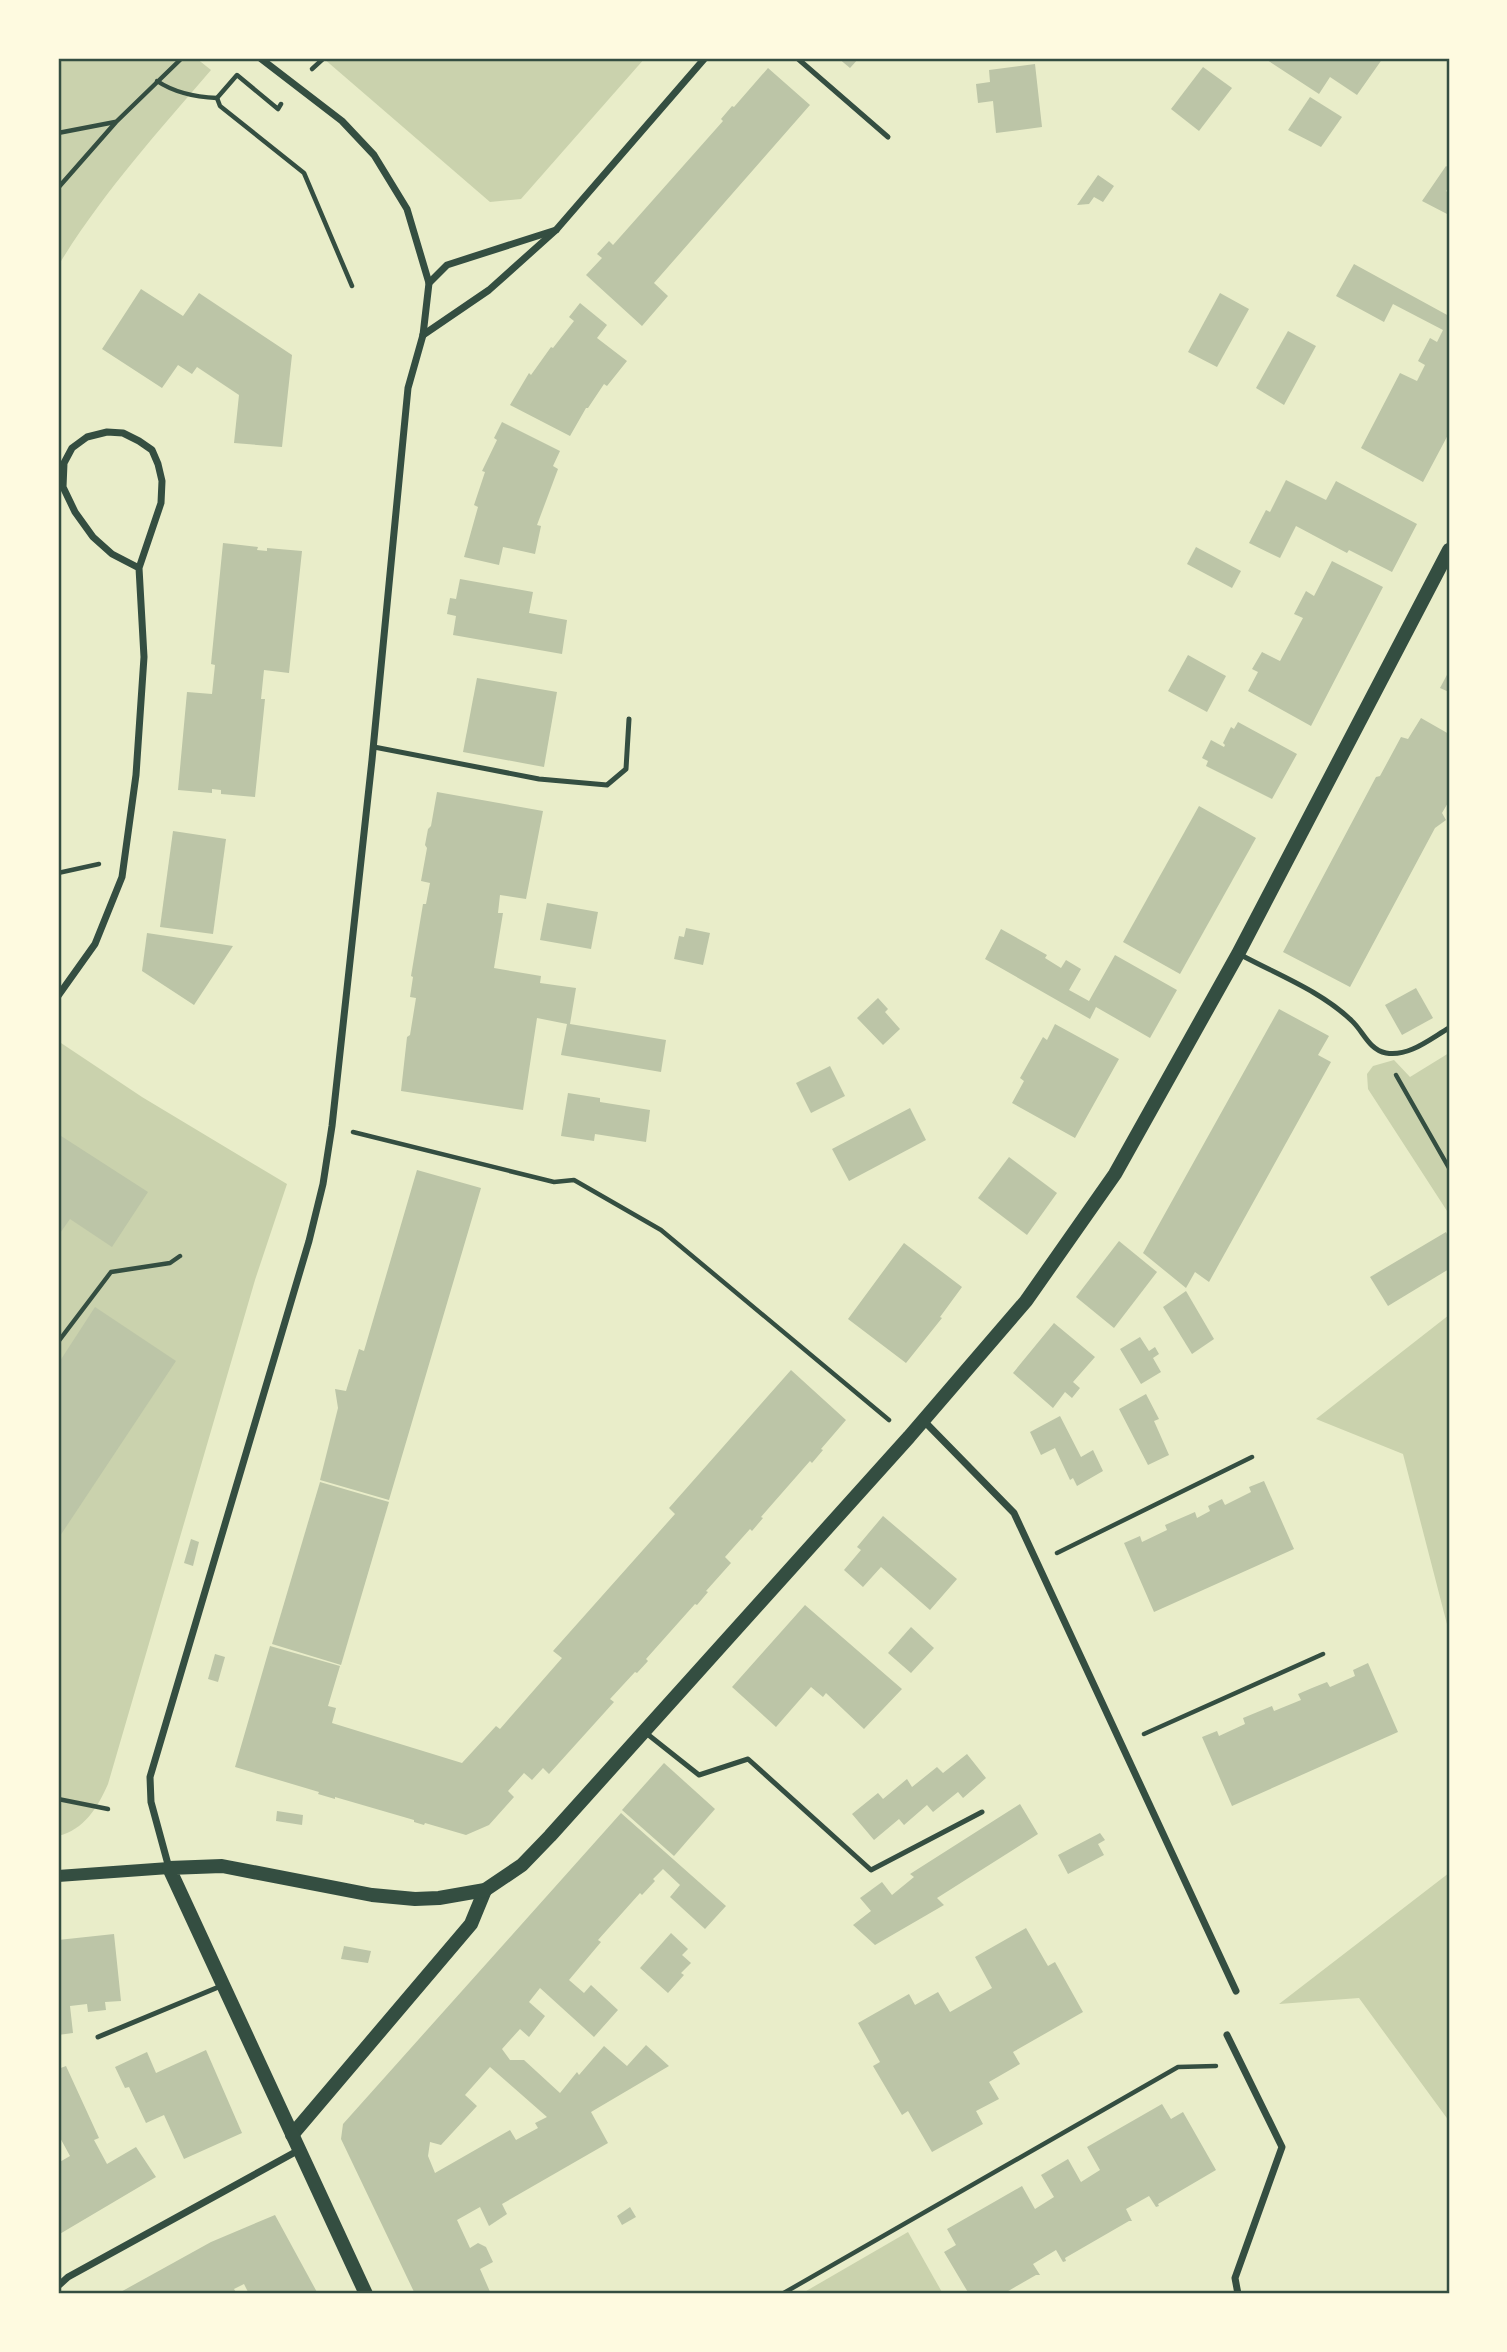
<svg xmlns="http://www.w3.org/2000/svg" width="1507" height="2352" font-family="Mulish,sans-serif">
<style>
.green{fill:#cad2ad}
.building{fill:#bcc5a7;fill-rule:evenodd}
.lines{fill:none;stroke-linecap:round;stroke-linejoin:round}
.path{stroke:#344e41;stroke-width:4.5}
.service{stroke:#344e41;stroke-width:5}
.minor{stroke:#344e41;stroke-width:7}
.tertiary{stroke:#344e41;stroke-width:12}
.secondary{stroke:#344e41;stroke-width:14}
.neatline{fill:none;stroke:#344e41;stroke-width:2.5}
</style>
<rect width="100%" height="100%" fill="#e9edc9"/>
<g class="green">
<path d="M58 58H196L211 70C157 133 101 195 58 266Z"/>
<path d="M323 58H645L521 199 490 202Z"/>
<path d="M58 1041 142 1097 287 1184 255 1280 108 1784C98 1807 84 1830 58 1836Z"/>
<path d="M1449 1053V1214L1368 1089 1367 1074 1373 1066 1394 1060 1410 1077Z"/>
<path d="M1449 1315V1632L1403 1454 1316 1419Z"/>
<path d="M1449 1873V2121L1359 1998 1279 2004Z"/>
<path d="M908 2232 943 2294H801Z"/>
</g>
<g class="building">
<path d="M838 58H859L850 68Z"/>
<path d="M1264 58H1383L1357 95 1330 77 1319 94Z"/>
<path d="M1035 64 1042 127 996 133 993 101 978 103 976 84 990 82 989 70Z"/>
<path d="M1203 67 1232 88 1199 131 1171 109Z"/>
<path d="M768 68 810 105 654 283 668 296 642 326 586 275 602 258 597 254 609 241 613 245 723 121 721 119 732 106 734 107Z"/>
<path d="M1310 97 1342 117 1321 147 1288 130Z"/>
<path d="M1446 166 1449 168V187L1446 191 1449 193V215L1422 201Z"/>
<path d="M1098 175 1114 186 1103 202 1094 197 1089 204 1077 205Z"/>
<path d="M1354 264 1449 316V433L1423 482 1361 448 1400 373 1417 381 1425 365 1418 361 1430 338 1437 342 1443 330 1393 304 1384 322 1336 296Z"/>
<path d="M141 289 183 316 199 293 292 355 282 447 234 443 239 395 197 367 192 374 178 365 162 388 102 349Z"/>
<path d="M1220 293 1249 309 1217 367 1188 352Z"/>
<path d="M580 303 607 325 597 338 627 361 607 386 604 384 588 408H586L570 436 510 405 529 373 531 375 551 347 553 348 574 321 569 317Z"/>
<path d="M1288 331 1316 346 1284 405 1256 388Z"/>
<path d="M502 422 560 451 553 466 558 469 537 525 541 526 535 554 503 547 499 565 464 557 478 507 474 505 485 472 482 471 497 440 494 438Z"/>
<path d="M1286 480 1326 500 1336 481 1417 524 1392 572 1349 550 1347 553 1296 526 1280 558 1249 543 1266 510 1270 512Z"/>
<path d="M223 543 258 547 257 550 267 551V548L302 551 289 673 264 670 261 699H265L255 797 221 794V790L212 789V793L178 790 187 692 212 694 215 665 211 664Z"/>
<path d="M1196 547 1241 571 1232 588 1187 564Z"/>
<path d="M1332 561 1383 587 1311 726 1248 691 1258 672 1252 669 1262 652 1280 661 1303 618 1294 614 1306 591 1314 596Z"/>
<path d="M460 579 533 592 529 613 567 620 562 654 453 635 456 616 447 614 450 598 456 599Z"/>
<path d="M1188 655 1226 676 1207 712 1168 691Z"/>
<path d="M1449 671V692L1440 688Z"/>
<path d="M477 678 557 692 544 767 463 752Z"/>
<path d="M1421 718 1449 734V801L1442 813 1446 820 1435 828 1350 987 1283 952 1376 777 1380 776 1401 737 1408 739Z"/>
<path d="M1238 722 1297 754 1272 799 1206 766 1208 761 1202 758 1211 740 1224 747 1225 745 1223 743 1231 727 1234 729Z"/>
<path d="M437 792 543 811 526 899 500 895 498 913H503L494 968 541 976 540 983 576 988 570 1024 666 1040 661 1072 561 1055 567 1024 537 1018 523 1110 401 1091 407 1037 410 1035 416 998 410 997 413 977 411 976 423 904H426L430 883 421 881 427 848 425 845 428 829 431 826Z"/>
<path d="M1199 806 1256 838 1180 974 1123 942Z"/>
<path d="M173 831 226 839 213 934 160 927Z"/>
<path d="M547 903 598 912 591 949 540 940Z"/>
<path d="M686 928 710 933 703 965 674 959 679 936 684 937Z"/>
<path d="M1001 929 1047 955 1045 958 1061 968 1066 960 1081 969 1069 990 1089 1001 1115 955 1177 990 1150 1038 1096 1007 1090 1019 985 959Z"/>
<path d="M147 933 233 946 194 1005 142 971Z"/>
<path d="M1416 988 1433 1018 1402 1035 1385 1005Z"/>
<path d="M878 998 888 1009 885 1012 900 1029 883 1045 857 1018Z"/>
<path d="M1279 1009 1329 1036 1318 1055 1331 1062 1209 1282 1195 1272 1186 1288 1143 1253Z"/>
<path d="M1055 1024 1119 1059 1075 1138 1012 1103 1024 1081 1020 1078 1043 1037 1047 1040Z"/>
<path d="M830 1066 845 1096 811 1113 796 1083Z"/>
<path d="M568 1093 600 1098V1102L650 1110 646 1142 595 1134 594 1141 561 1136Z"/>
<path d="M910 1108 926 1140 849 1181 832 1149Z"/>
<path d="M58 1134 148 1192 112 1247 70 1219 58 1236Z"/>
<path d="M1009 1157 1057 1193 1027 1235 978 1198Z"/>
<path d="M417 1170 481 1188 389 1500 320 1480 338 1408 335 1389 346 1391 359 1349 364 1351Z"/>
<path d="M1446 1232 1449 1238V1269L1388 1306 1370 1277Z"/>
<path d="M1119 1241 1157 1272 1114 1328 1076 1297Z"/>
<path d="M904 1243 962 1287 940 1317 942 1318 906 1363 848 1319Z"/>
<path d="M1186 1291 1214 1339 1192 1354 1163 1307Z"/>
<path d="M95 1307 176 1361 58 1539V1364Z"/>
<path d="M1054 1323 1095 1357 1073 1382 1080 1388 1072 1398 1065 1392 1053 1408 1013 1373Z"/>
<path d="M1140 1337 1149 1351 1155 1347 1159 1354 1153 1358 1161 1372 1141 1384 1120 1349Z"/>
<path d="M791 1370 846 1420 821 1449 823 1450 812 1463 810 1461 761 1517 763 1518 752 1531 750 1529 725 1557 731 1563 706 1591 708 1592 697 1605 695 1604 646 1659 648 1661 637 1673 635 1672 610 1699 614 1702 549 1774 543 1768 532 1780 524 1773 508 1791 514 1797 489 1825 466 1835 425 1823 424 1825 414 1822V1820L335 1797V1799L318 1794 319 1792 235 1767 270 1646 340 1666 328 1706 336 1708 332 1723 462 1763 496 1726 500 1729 562 1658 553 1651 675 1514 669 1508Z"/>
<path d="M1146 1394 1159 1419 1154 1421 1169 1455 1148 1465 1119 1409Z"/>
<path d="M1060 1416 1081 1457 1093 1450 1103 1471 1077 1486 1073 1478 1070 1480 1055 1448 1041 1455 1030 1432Z"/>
<path d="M1264 1481 1294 1549 1154 1612 1124 1543 1140 1536 1142 1542 1167 1530 1165 1525 1195 1512 1197 1518 1210 1511 1208 1506 1222 1499 1225 1505 1251 1492 1249 1487Z"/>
<path d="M320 1482 389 1502 341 1665 272 1644Z"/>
<path d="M883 1516 957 1579 930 1610 881 1567 863 1587 844 1570 861 1550 857 1547Z"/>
<path d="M191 1539 199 1542 193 1566 184 1563Z"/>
<path d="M805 1605 902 1689 864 1729 826 1693 823 1697 811 1687 776 1727 732 1687Z"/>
<path d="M911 1627 934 1648 911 1673 888 1653Z"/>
<path d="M215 1654 225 1657 218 1682 208 1679Z"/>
<path d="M1368 1663 1398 1732 1232 1806 1202 1737 1217 1731 1219 1736 1245 1724 1243 1718 1272 1706 1274 1711 1301 1700 1298 1694 1312 1688 1327 1682 1330 1687 1355 1676 1353 1670Z"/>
<path d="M967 1754 986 1778 963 1798 958 1792 933 1812 927 1805 904 1825 899 1819 874 1840 852 1814 878 1793 883 1799 907 1779 912 1787 937 1767 943 1773Z"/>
<path d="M664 1763 715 1809 674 1856 622 1810Z"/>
<path d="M1020 1804 1038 1834 937 1898 944 1905 875 1945 853 1925 871 1911 860 1898 882 1882 892 1895 914 1877 910 1874Z"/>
<path d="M277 1811 303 1815 302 1825 276 1821Z"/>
<path d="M621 1813 726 1906 705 1929 670 1897 680 1885 663 1869 653 1879 655 1881 642 1895 640 1893 598 1940 601 1942 569 1980 584 1993 591 1985 618 2010 594 2037 540 1988 529 2002 545 2016 529 2037 520 2029 502 2049 510 2060H524L560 2093 577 2072 579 2075 604 2046 627 2066 646 2045 669 2066 591 2112 608 2143 502 2204 507 2214 489 2226 480 2207 457 2220 470 2248 478 2243 486 2247 493 2262 480 2269 491 2294H415L341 2139 343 2124ZM490 2067 547 2117 535 2123 538 2128 516 2140 510 2130 435 2173 428 2156 430 2142 441 2145 477 2106 465 2095Z"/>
<path d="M1100 1833 1105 1840 1098 1844 1104 1855 1068 1874 1058 1855Z"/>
<path d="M1026 1928 1048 1966 1055 1962 1083 2012 1013 2052 1020 2064 989 2082 999 2099 976 2111 983 2124 932 2152 908 2111 902 2115 873 2066 880 2062 858 2023 909 1994 915 2005 938 1992 950 2012 992 1988 975 1957Z"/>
<path d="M671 1933 688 1949 682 1955 691 1963 681 1973 684 1975 668 1993 640 1968Z"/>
<path d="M114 1934 121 2001 105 2002 106 2010 88 2012 87 2004 70 2006 73 2033 58 2035V1940Z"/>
<path d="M344 1946 371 1951 368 1963 341 1959Z"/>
<path d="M206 2050 242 2133 184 2159 164 2115 146 2123 129 2087 125 2088 115 2067 147 2052 156 2073Z"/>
<path d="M66 2066 99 2138 94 2140 107 2164 136 2147 156 2177 58 2235V2163L70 2156 58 2134V2069Z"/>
<path d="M1162 2104 1171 2119 1183 2112 1216 2170 1158 2204 1159 2206 1156 2207 1149 2196 1126 2209 1132 2221H1129L1065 2258 1066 2261 1063 2262 1056 2250 1033 2264 1040 2275H1036L1003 2294H969L944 2252 956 2245 947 2229 1022 2186 1035 2209 1054 2197 1041 2175 1068 2159 1081 2182 1100 2170 1087 2147Z"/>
<path d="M630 2207 636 2217 622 2225 617 2216Z"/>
<path d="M275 2215 318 2294H249L244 2284 234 2289 237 2294H117L211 2242Z"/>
</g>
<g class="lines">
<g class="path">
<path d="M312 69 324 58"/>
<path d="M157 81C175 93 194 97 217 98"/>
<path d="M217 98 220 106 304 173 352 286"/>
<path d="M217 98 237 75 278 109 281 104"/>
<path d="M58 133 115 122"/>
<path d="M58 188 116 122 182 58"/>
<path d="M58 873 99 864"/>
<path d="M1396 1075 1449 1168"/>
<path d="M353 1132 554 1182 574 1180 661 1230 889 1420"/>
<path d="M58 1342 111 1272 170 1263 180 1256"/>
<path d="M1057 1553 1252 1457"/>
<path d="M1144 1734 1323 1654"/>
<path d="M58 1799 108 1809"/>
<path d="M782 2294 1178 2067 1216 2066"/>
</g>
<g class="service">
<path d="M797 58 888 137"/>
<path d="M374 747 539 779 607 785 626 769 629 719"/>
<path d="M1241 955C1278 975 1321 991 1352 1021 1363 1031 1369 1050 1386 1053 1409 1057 1430 1039 1449 1028"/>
<path d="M646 1733 699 1775 748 1759 871 1870 982 1812"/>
<path d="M98 2037 221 1986"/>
</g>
<g class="minor">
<path d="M260 58 342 121 374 155 407 209 429 283"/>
<path d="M423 335 489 290 556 230 705 58"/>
<path d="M58 996 95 944 122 877 136 775 144 657 139 568 161 503 162 481 158 464 152 450 139 441 123 433 107 432 87 437 72 448 64 463 63 487 75 512 93 537 112 554 139 568"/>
<path d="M924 1421 1014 1513 1236 1991"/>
<path d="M169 1868 151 1802 150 1777 309 1241 323 1184 332 1126 372 760 408 388 423 335 429 283 447 265 556 230"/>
<path d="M1227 2035 1282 2147 1235 2278 1238 2294"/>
<path d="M58 2286 68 2277 299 2150"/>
</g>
<path class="tertiary" d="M58 1876 169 1868"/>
<g class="secondary">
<path d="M292 2135 471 1924 485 1890"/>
<path d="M366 2294 169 1868 222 1866 372 1895 415 1899 439 1898 485 1890 522 1865 550 1836 909 1437 1026 1301 1115 1174 1238 954 1449 550"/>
</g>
</g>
<rect width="1507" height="2352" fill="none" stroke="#fefae0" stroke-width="119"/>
<rect x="60" y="60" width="1388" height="2232" class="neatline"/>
</svg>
